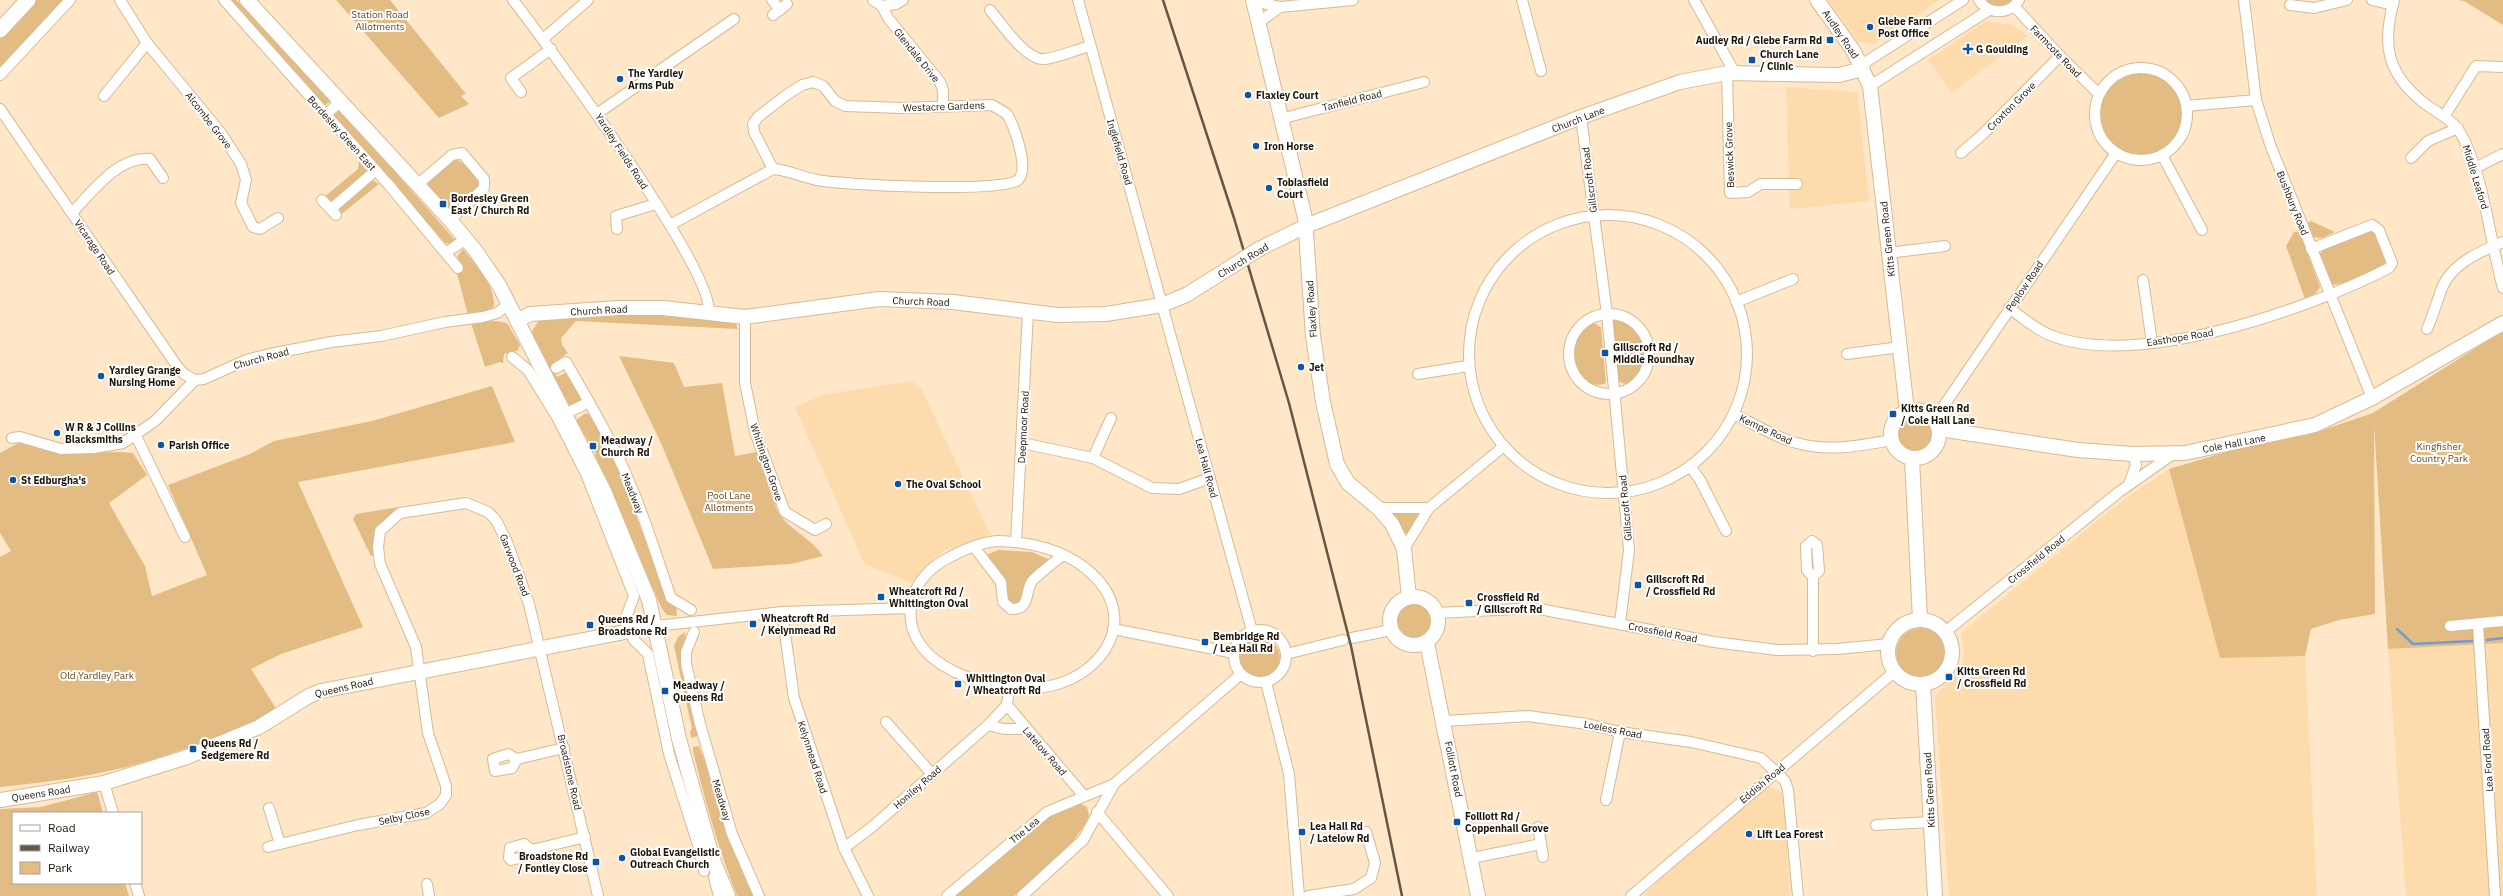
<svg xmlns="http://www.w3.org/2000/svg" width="2503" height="896" font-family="'IBM Plex Sans',sans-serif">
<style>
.built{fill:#fddbac}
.green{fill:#e3bc84}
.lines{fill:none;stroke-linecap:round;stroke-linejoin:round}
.stream{stroke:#729bd0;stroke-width:2.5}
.street-casing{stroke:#d6ba93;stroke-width:12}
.secondary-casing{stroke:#d6ba93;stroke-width:16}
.primary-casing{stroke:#d6ba93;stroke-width:17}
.street{stroke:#fff;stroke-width:10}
.secondary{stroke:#fff;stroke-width:14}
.primary{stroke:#fff;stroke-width:15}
.rail{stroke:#655743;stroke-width:2.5}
.secondary-bridge-casing{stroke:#d6ba93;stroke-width:16;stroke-linecap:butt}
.secondary-bridge{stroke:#fff;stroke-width:14}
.poi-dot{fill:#0c54a4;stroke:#fff;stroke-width:1.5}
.labels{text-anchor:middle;stroke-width:4;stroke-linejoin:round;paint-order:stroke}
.park-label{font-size:10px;fill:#65491b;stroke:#fff}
.poi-label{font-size:10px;font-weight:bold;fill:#1d1305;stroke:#fff;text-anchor:start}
.street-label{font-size:10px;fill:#1d1305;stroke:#fff}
</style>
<rect width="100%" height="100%" fill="#ffe7c7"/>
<g class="built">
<path d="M1828 0H1939L1874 44 1859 42Z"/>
<path d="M1986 21 2013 25 2027 36 1952 93 1928 60Z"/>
<path d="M1786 87 1857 92 1869 201 1790 209Z"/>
<path d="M912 381 921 388 990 535 945 550 929 563 911 583 864 563 795 407 823 395Z"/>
<path d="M2169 469 2220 658 2305 656 2317 896H1949L1935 696 1961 669 1964 653 1961 633 2098 520 2137 490Z"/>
<path d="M2503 643V896H2406L2388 649Z"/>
<path d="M1768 786 1784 793 1790 896H1644L1664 875Z"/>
</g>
<g class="green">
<path d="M36 0H64L0 70V38Z"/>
<path d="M230 0H236L255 16 329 98V102L324 106Z"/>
<path d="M336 0H390L466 94 461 96 469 104 439 118Z"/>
<path d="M1985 0H2015L2009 5 1995 7Z"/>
<path d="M2459 0H2503V25L2464 1Z"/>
<circle cx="2141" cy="114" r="42"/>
<path d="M340 110 456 241 451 244 445 243 333 116Z"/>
<path d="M456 159C465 164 477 175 479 186L453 211 447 208 428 186V181Z"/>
<path d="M359 161 367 171 332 205 323 198 358 169Z"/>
<path d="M371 179 379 184 339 216 336 210Z"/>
<path d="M2311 221 2335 232 2322 238 2311 237 2306 224Z"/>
<path d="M2369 230 2374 232 2387 263 2385 267 2343 283 2333 285 2329 281 2319 256C2322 244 2358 235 2369 230Z"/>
<path d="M2299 231 2320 287 2316 293 2305 299 2286 246 2294 232Z"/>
<path d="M463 249C476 265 495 284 494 306L489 311 468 315 456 270 462 266 457 256Z"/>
<path d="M674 314 735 322 738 329 576 321 561 338 562 345 568 353 551 364 557 377 567 372 580 396 581 400 570 406 535 343 532 331 539 320 575 315Z"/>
<path d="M1620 319C1665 334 1641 401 1617 380L1611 325 1614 320Z"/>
<path d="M496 321 507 323 520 345 517 351 504 354 503 363 500 362 485 367 471 323Z"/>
<path d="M1589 323H1594L1601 327 1606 383C1588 391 1572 371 1572 353 1572 342 1581 331 1589 323Z"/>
<path d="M2503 331V643L2388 649 2374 424 2375 614 2339 620 2311 629 2305 656 2220 658 2169 469 2246 446 2308 435 2373 413Z"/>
<path d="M619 356 674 363 684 387 722 383 735 456 756 452 778 512C789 530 809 536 823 556L791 564 713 569 661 443Z"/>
<path d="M492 386 515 442 298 482 363 627 281 654 251 669 279 713C234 729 190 749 144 762 97 776 49 782 0 787V557L11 551 0 533V453L20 442C30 445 40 449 50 451 77 456 106 450 133 453L147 475 109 503 145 566 152 596 207 575 168 485 250 454 274 441 372 421Z"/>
<path d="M586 413 591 416 616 462 667 599 676 607 677 616 667 615 662 609 595 455 596 453 577 423V419Z"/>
<circle cx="1914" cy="434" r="18"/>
<path d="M399 507 384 522 375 554 371 556 353 519 356 514Z"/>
<path d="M1413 512 1418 514 1408 533H1405L1393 514Z"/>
<path d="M998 550 1032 552 1048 559V563L1021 602 1009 606 988 560 987 555Z"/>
<circle cx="1415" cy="621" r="19"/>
<circle cx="1921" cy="653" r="25"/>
<path d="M685 632 698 736 691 738 690 731 692 729 674 646 678 637Z"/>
<circle cx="1260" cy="658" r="20"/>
<path d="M699 746 755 896H737C718 848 705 801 693 751V747Z"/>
<path d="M97 792 103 813H13V883H125L129 896H0V809L41 807Z"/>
<path d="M1081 804 1087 807 1089 816C1073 850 1041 872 1014 896H955L1050 814 1070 805Z"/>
</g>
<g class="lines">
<g class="stream">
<path d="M2397 629 2413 644 2472 641"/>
<path d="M2487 640 2503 638"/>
</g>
<defs>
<g id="street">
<path d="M120 0 147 43 221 133 241 164 246 180 241 203 253 227 260 229 278 218"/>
<path d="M224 0 388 184 458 268"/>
<path d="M513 0C544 40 719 276 708 312"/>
<path d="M772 0 780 10"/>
<path d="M873 0 882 6 896 4 903 0"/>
<path d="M1078 0 1252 631"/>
<path d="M1522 0 1541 71"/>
<path d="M1694 0 1735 73"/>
<path d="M1979 0C1988 15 2010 15 2019 0"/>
<path d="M2244 0 2256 100 2271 147 2372 398"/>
<path d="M2372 0 2393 5"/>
<path d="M2394 0C2382 44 2386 73 2424 103 2443 117 2456 120 2466 144 2486 190 2490 241 2503 288"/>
<path d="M1254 1 1280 7 1353 0"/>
<path d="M2290 5 2314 8 2347 0"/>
<path d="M882 6 888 18 940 82 943 90V106"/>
<path d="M2014 6 2060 56 2099 94"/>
<path d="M990 10C1001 23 1027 62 1045 59 1060 57 1075 50 1090 46"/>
<path d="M773 15 787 4"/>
<path d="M1258 23 1280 7"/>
<path d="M543 39 588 0"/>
<path d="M1861 65 1963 0"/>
<circle cx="2141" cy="114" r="46"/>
<path d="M1727 73 1730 193 1748 192 1761 184H1797"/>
<path d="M0 75 70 0"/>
<path d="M1870 86 1989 10"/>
<path d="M521 92 511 78 551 49"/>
<path d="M104 96 147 43"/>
<path d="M2186 106 2256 100"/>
<path d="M0 109 177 366 184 374 195 380"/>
<path d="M598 113 734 19"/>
<path d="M326 115 341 100"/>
<path d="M2445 115 2476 66 2503 67"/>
<path d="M1581 117 1607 314 1629 550 1620 623"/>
<path d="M1280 119 1424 82"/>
<path d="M1961 153 1983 134 2060 56"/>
<path d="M2162 155 2202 230"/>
<path d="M2411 158 2428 141 2458 128"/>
<path d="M2475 168 2503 154"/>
<path d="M417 185 452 155 462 153 484 179V188L450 220"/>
<path d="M322 200 336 215"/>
<path d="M331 209 375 171"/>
<path d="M72 213C91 193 119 155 150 159L163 178"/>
<circle cx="1608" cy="354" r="139"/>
<path d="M670 225 773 169 754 132 753 124 758 117 785 96 802 85 813 82 823 86 835 101 845 106 902 108 992 105 1007 114C1014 126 1030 169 1018 180 1004 193 842 185 817 180 801 177 789 170 773 169"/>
<path d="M617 229 616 216 656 204"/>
<path d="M447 252 466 239"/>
<path d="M1888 253 1945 246"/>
<path d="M2143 280 2152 343"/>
<path d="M1736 302 1793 279"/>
<path d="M2009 308C2022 317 2036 330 2050 335 2136 370 2309 309 2389 268L2392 263 2379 230 2372 225 2311 249"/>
<circle cx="1609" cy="354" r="40"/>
<path d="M745 317V383L755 432 785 512 815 530 826 524"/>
<path d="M2427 329C2433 316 2437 301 2442 288 2451 264 2481 251 2503 242"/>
<path d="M1847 354 1900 347"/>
<path d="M512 357 528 370 557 417 586 474 634 596 625 620"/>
<path d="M556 368 566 362C585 395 604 427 620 461 641 505 655 552 671 598L691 610"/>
<path d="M1418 374 1468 366"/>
<path d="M1735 415C1755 424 1776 438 1797 443 1828 452 1859 446 1891 440"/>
<path d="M559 417 589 402"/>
<path d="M1934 420 2116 153"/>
<path d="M136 436 185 537"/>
<path d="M12 438 20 437 61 449 94 448 123 443 155 421 195 380 204 379 246 360 270 354 331 342 381 336 445 322 483 317 497 313 509 304"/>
<path d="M1022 443 1093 458 1152 488 1179 489 1210 478"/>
<path d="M1093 458 1111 418"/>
<path d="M1690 466 1700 480 1726 531"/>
<path d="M2129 484 2136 465 2133 454"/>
<path d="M1378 508H1429"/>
<path d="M998 541C1031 542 1066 550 1091 573 1140 617 1105 674 1050 686 1000 696 897 669 912 601 917 580 932 566 950 557 965 549 982 542 998 541Z"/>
<path d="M1016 542 1028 312"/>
<path d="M974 547 1001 582 1003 602 1011 609C1032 610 1024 589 1033 580 1042 571 1053 563 1063 555"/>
<path d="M1404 549 1429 508 1504 446"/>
<path d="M1813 577 1819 571 1817 545 1812 541 1806 546 1807 570 1813 577V651"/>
<path d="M782 612 794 698 844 848 868 896"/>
<path d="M1437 613 1534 608 1714 642 1777 650 1837 649 1889 644"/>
<path d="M2478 624 2495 896"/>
<path d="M656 626 782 612 911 608"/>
<path d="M2450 626 2503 621"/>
<path d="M1113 629 1234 653"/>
<circle cx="1260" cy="656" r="26"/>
<path d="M694 632 686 652V664L700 724 732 834 759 896"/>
<path d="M1945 632 2119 492 2173 454"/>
<path d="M1352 638 1391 630"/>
<path d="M633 639 648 654 669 754 699 848 704 871"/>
<path d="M1286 654 1343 640"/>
<path d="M1266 682 1289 774 1299 896"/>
<path d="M1007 705 1084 796"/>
<path d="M1445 721 1528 716 1587 724 1620 732 1691 742 1761 758 1785 781 1788 790 1798 896"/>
<path d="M886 722 932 774"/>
<path d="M988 725 1004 729H1026"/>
<path d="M517 759 512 768 495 771 493 759 508 754 517 759 564 748"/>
<path d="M104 783 113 813"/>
<path d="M1606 800 1620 732"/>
<path d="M269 808 280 844 358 825 426 813 440 804 446 795V786L428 733 416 647 380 564 378 547 380 531 400 513 466 503 488 512 496 520 507 542 529 604 598 896"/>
<path d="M1097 812 1168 896"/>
<path d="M1876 825 1930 822"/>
<path d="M1538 827 1541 844"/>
<path d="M268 847 280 844"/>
<path d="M844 848 872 827 988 725 1007 705 1009 688"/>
<path d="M532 850 524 844 510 848 509 858 511 860 528 856 532 850 585 837"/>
<path d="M1472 858 1541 844 1543 857"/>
<path d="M714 877 719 896"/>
<path d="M135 883 139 896"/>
<path d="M427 884 429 896"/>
<path d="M947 896 1047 812 1114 784"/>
<path d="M1022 896 1083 840 1114 784 1241 674"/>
<path d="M1308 896 1354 889 1371 878 1375 863 1366 832 1351 831"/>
<path d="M1631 896 1894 672"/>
</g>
<g id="secondary">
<path d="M247 0 450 220 475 250 499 285 604 491 649 600 679 739 713 860 728 896"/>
<path d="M1253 0 1305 218 1313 336 1323 402 1337 464 1348 483 1378 508 1392 524 1404 549 1409 597"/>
<path d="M1817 0 1853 50 1870 86 1907 411"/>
<path d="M1259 249 1306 226 1581 117 1680 82 1727 73 1839 75 1863 69"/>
<path d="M517 321 530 314 618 308H663L745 317 879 299 953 302 1057 315 1106 314 1162 305 1186 295 1226 270"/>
<circle cx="1915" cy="434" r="24"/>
<path d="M1939 429 2078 450 2133 454 2185 453 2315 425 2372 398 2503 323"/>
<path d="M1912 459 1920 619"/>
<circle cx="1414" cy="621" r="24"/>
<circle cx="1920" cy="652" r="32"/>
<path d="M1427 643 1478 896"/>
<path d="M1923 685 1935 896"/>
<path d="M0 800 104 783 187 757 259 727 309 696 321 691 656 626"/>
</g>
<path id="primary" d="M0 30 28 0"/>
</defs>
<use href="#street" class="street-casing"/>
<use href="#secondary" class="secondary-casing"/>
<use href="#primary" class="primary-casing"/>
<use href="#street" class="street"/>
<use href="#secondary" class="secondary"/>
<use href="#primary" class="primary"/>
<path class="rail" d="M1163 0 1234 218 1289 403 1351 646 1402 896"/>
<defs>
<path id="secondary-bridge" d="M1226 270 1259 249"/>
</defs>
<use href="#secondary-bridge" class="secondary-bridge-casing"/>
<use href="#secondary-bridge" class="secondary-bridge"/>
</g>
<g class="poi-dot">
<circle cx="1870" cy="27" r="4"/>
<rect x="1826" y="36" width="8" height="8" rx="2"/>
<path d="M1966 43h4v4h4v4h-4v4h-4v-4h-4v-4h4z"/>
<rect x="1748" y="56" width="8" height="8" rx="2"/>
<circle cx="620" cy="79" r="4"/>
<circle cx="1248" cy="95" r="4"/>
<circle cx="1256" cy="146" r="4"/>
<circle cx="1269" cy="188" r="4"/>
<rect x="439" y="200" width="8" height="8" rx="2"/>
<rect x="1601" y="349" width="8" height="8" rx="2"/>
<circle cx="1301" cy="367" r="4"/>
<circle cx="101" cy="376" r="4"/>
<rect x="1889" y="410" width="8" height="8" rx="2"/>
<circle cx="57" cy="433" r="4"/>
<circle cx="161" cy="445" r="4"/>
<rect x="589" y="442" width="8" height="8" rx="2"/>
<circle cx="13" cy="480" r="4"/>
<circle cx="898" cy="484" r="4"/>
<rect x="1634" y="581" width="8" height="8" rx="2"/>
<rect x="877" y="593" width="8" height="8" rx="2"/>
<rect x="1465" y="599" width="8" height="8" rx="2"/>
<rect x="749" y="620" width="8" height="8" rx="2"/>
<rect x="586" y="621" width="8" height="8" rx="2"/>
<rect x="1201" y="638" width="8" height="8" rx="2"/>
<rect x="1945" y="673" width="8" height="8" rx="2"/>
<rect x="954" y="680" width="8" height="8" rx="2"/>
<rect x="661" y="687" width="8" height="8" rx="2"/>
<rect x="189" y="745" width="8" height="8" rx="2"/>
<rect x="1453" y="818" width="8" height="8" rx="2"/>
<rect x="1298" y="828" width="8" height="8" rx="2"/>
<circle cx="1749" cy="834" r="4"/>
<circle cx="622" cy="858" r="4"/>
<rect x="592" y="858" width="8" height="8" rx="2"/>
</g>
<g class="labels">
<g class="park-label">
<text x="380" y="18">Station Road<tspan x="380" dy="12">Allotments</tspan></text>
<text x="2439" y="450">Kingfisher<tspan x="2439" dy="12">Country Park</tspan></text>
<text x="729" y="499">Pool Lane<tspan x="729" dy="12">Allotments</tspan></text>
<text x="97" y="679">Old Yardley Park</text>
</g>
<g class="poi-label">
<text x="1878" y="25">Glebe Farm<tspan x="1878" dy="12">Post Office</tspan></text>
<text x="1822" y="44" text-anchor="end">Audley Rd / Glebe Farm Rd</text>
<text x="1976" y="53">G Goulding</text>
<text x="1760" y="58">Church Lane<tspan x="1760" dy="12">/ Clinic</tspan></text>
<text x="628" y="77">The Yardley<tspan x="628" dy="12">Arms Pub</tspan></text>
<text x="1256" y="99">Flaxley Court</text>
<text x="1264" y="150">Iron Horse</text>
<text x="1277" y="186">Tobiasfield<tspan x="1277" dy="12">Court</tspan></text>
<text x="451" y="202">Bordesley Green<tspan x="451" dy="12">East / Church Rd</tspan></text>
<text x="1613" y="351">Gillscroft Rd /<tspan x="1613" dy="12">Middle Roundhay</tspan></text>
<text x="1309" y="371">Jet</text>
<text x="109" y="374">Yardley Grange<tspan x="109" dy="12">Nursing Home</tspan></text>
<text x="1901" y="412">Kitts Green Rd<tspan x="1901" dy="12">/ Cole Hall Lane</tspan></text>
<text x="65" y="431">W R &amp; J Collins<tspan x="65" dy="12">Blacksmiths</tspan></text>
<text x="601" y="444">Meadway /<tspan x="601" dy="12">Church Rd</tspan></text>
<text x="169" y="449">Parish Office</text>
<text x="21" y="484">St Edburgha's</text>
<text x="906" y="488">The Oval School</text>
<text x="1646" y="583">Gillscroft Rd<tspan x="1646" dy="12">/ Crossfield Rd</tspan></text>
<text x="889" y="595">Wheatcroft Rd /<tspan x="889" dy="12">Whittington Oval</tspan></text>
<text x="1477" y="601">Crossfield Rd<tspan x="1477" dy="12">/ Gillscroft Rd</tspan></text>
<text x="761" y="622">Wheatcroft Rd<tspan x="761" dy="12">/ Kelynmead Rd</tspan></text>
<text x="598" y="623">Queens Rd /<tspan x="598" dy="12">Broadstone Rd</tspan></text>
<text x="1213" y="640">Bembridge Rd<tspan x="1213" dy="12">/ Lea Hall Rd</tspan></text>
<text x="1957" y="675">Kitts Green Rd<tspan x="1957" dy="12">/ Crossfield Rd</tspan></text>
<text x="966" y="682">Whittington Oval<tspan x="966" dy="12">/ Wheatcroft Rd</tspan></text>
<text x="673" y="689">Meadway /<tspan x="673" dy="12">Queens Rd</tspan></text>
<text x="201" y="747">Queens Rd /<tspan x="201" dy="12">Sedgemere Rd</tspan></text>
<text x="1465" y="820">Folliott Rd /<tspan x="1465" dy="12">Coppenhall Grove</tspan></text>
<text x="1310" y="830">Lea Hall Rd<tspan x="1310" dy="12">/ Latelow Rd</tspan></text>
<text x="1757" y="838">Lift Lea Forest</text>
<text x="630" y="856">Global Evangelistic<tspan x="630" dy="12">Outreach Church</tspan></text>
<text x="588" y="860" text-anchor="end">Broadstone Rd<tspan x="588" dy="12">/ Fontley Close</tspan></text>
</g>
<g class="street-label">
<text transform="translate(1841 34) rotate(56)" y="4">Audley Road</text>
<text transform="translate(2056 51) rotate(46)" y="4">Farmcote Road</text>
<text transform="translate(917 55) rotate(51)" y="4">Glendale Drive</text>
<text transform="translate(1352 100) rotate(-14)" y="4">Tanfield Road</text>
<text transform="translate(944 106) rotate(-2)" y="4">Westacre Gardens</text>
<text transform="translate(2011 106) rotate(-45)" y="4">Croxton Grove</text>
<text transform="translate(1578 119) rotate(-21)" y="4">Church Lane</text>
<text transform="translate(209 120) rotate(52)" y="4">Alcombe Grove</text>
<text transform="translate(342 133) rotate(48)" y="4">Bordesley Green East</text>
<text transform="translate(622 151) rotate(57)" y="4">Yardley Fields Road</text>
<text transform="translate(1120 152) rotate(74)" y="4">Inglefield Road</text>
<text transform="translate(1729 155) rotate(-92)" y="4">Beswick Grove</text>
<text transform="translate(2476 177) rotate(73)" y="4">Middle Leaford</text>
<text transform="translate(1589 180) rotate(-97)" y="4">Gillscroft Road</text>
<text transform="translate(2293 203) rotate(68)" y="4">Bushbury Road</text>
<text transform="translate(1887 239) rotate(-96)" y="4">Kitts Green Road</text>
<text transform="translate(95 247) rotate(56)" y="4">Vicarage Road</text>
<text transform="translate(1243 260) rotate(-31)" y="4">Church Road</text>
<text transform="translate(2024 286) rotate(-56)" y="4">Peplow Road</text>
<text transform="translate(921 301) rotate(2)" y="4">Church Road</text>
<text transform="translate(1311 309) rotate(-94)" y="4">Flaxley Road</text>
<text transform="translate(599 310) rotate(-3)" y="4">Church Road</text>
<text transform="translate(2180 337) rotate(-9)" y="4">Easthope Road</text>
<text transform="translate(261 358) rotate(-15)" y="4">Church Road</text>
<text transform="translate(1023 427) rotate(-87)" y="4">Deepmoor Road</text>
<text transform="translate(1766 429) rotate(25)" y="4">Kempe Road</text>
<text transform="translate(2234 443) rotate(-11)" y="4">Cole Hall Lane</text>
<text transform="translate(767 462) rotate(71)" y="4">Whittington Grove</text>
<text transform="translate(1207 468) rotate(75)" y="4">Lea Hall Road</text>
<text transform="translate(633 493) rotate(68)" y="4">Meadway</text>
<text transform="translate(1625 508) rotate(-95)" y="4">Gillscroft Road</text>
<text transform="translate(2036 559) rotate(-39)" y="4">Crossfield Road</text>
<text transform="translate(515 565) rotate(69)" y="4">Garwood Road</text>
<text transform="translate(1663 632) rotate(11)" y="4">Crossfield Road</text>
<text transform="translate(344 687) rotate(-13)" y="4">Queens Road</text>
<text transform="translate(1613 729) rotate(11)" y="4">Loeless Road</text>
<text transform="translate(1045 751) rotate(49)" y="4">Latelow Road</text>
<text transform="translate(813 757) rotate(72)" y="4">Kelynmead Road</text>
<text transform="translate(2487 760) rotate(-94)" y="4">Lea Ford Road</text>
<text transform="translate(1454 769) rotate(79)" y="4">Folliott Road</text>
<text transform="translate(570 772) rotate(77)" y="4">Broadstone Road</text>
<text transform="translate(1762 783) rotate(-40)" y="4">Eddish Road</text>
<text transform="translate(917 787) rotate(-41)" y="4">Honiley Road</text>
<text transform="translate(1929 790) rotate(-93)" y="4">Kitts Green Road</text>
<text transform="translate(41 793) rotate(-9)" y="4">Queens Road</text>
<text transform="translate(722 800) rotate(73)" y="4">Meadway</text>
<text transform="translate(404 816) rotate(-12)" y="4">Selby Close</text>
<text transform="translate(1024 830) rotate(-40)" y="4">The Lea</text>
</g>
</g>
<rect x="12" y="812" width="130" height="72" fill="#ffffff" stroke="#a5a19b"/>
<rect x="20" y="825" width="20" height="6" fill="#ffffff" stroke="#a5a19b"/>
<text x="48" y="832" font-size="12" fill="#1d1305">Road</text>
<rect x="20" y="845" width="20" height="6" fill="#655743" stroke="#a5a19b"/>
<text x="48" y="852" font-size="12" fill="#1d1305">Railway</text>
<rect x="20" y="862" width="20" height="12" fill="#e3bc84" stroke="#a5a19b"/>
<text x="48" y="872" font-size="12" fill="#1d1305">Park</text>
</svg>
